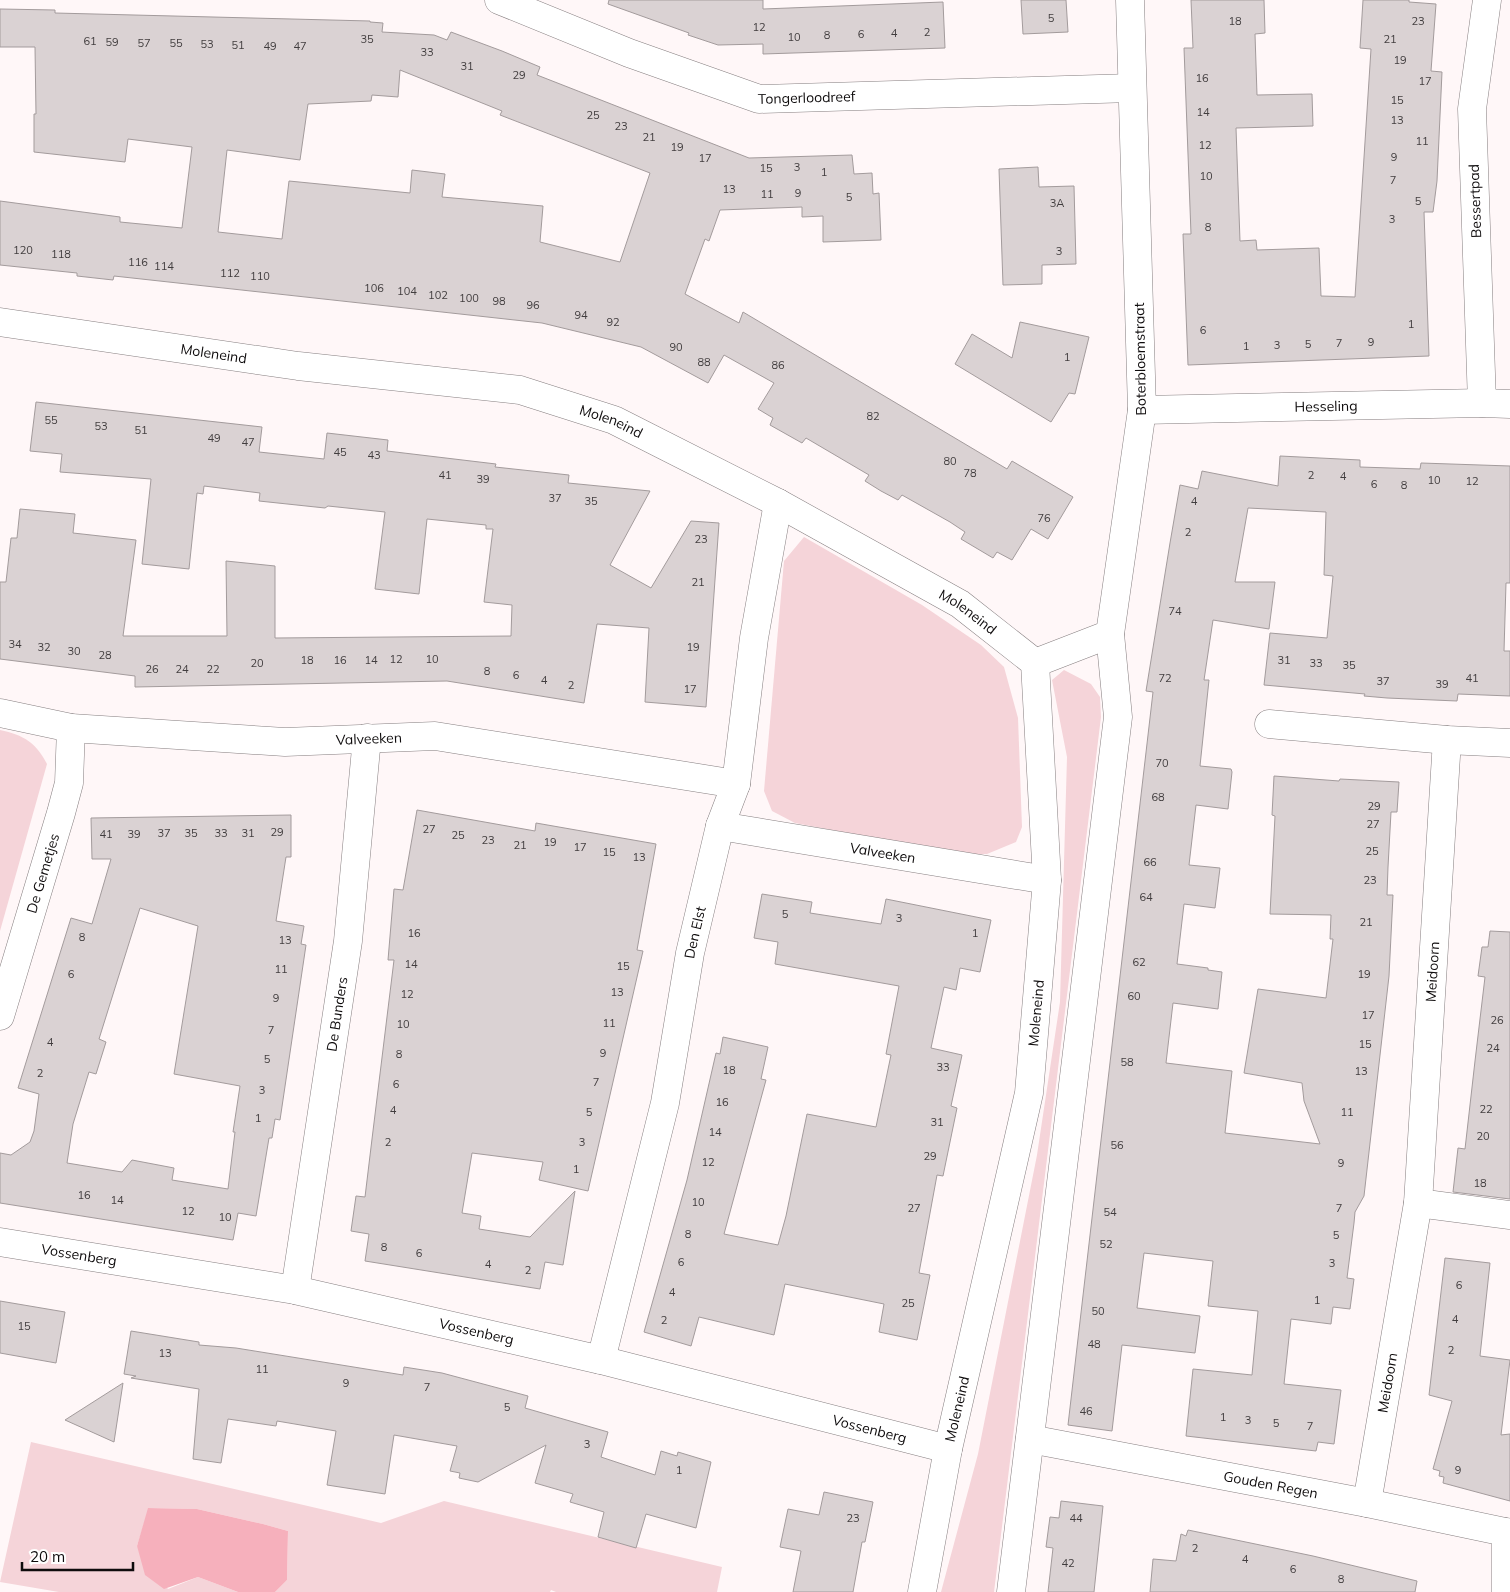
<svg xmlns="http://www.w3.org/2000/svg" width="1510" height="1592" font-family="Mulish,sans-serif">
<style>
.green{fill:#f5d4d9}
.water{fill:#f6b0bc}
.building{fill:#dad2d3;stroke:#a39b9c;fill-rule:evenodd}
.lines{fill:none;stroke-linecap:round;stroke-linejoin:round}
.street-casing{stroke:#867f80;stroke-width:29}
.street{stroke:#fff;stroke-width:28}
.labels{text-anchor:middle;stroke-width:4;stroke-linejoin:round;paint-order:stroke}
.number-label{font-size:11px;fill:#413d3e}
.street-label{font-size:14px;fill:#0e0b0c;stroke:#fff}
</style>
<rect width="100%" height="100%" fill="#fff7f8"/>
<g class="green">
<path d="M804 537 922 605 981 645 1004 667 1018 718 1022 827 1016 842 987 854H957L795 823 772 811 764 791 784 561Z"/>
<path d="M1064 670 1091 684 1100 697 1101 717 994 1592H941L978 1454 1037 1155 1060 1002 1067 757 1052 680Z"/>
<path d="M0 730C24 735 36 743 47 764L0 931Z"/>
<path d="M31 1442 381 1523 444 1501 722 1567 717 1592H556L551 1590 550 1592H275L287 1580 288 1531 263 1524 197 1509 149 1508 137 1546 168 1589 198 1577 238 1592H59L0 1582Z"/>
</g>
<path class="water" d="M148 1508 197 1509 263 1524 288 1531 287 1580 275 1592H238L198 1577 164 1589 145 1575 137 1546Z"/>
<g class="building">
<path d="M609 0H763V9L943 2 945 48 763 54V44L718 45 688 35 689 33 608 4Z"/>
<path d="M1021 0H1066L1068 32 1023 34Z"/>
<path d="M1191 0H1264L1265 33 1255 34 1257 95 1312 94 1313 126 1236 128 1240 241 1256 240 1257 250 1319 248 1321 296 1355 297 1371 49 1360 48 1363 0H1409V2L1436 4 1431 71 1442 72 1437 181 1433 212H1424L1429 356 1188 365 1183 234H1191L1184 48H1193Z"/>
<path d="M0 9 55 10V13L370 21V22L383 23 382 32 434 35 447 40 451 32 502 51 540 67 537 75 749 158 852 155 854 174 872 173 873 194 879 193 881 240 823 242V216L802 217V207L720 210 709 241 705 239 685 294 739 323 743 312 1007 469 1012 461 1073 497 1048 539 1031 529 1012 560 997 552 993 558 961 539 965 532 950 522 902 495 898 500 881 491 865 481 869 475 806 438 802 443 770 425 773 418 758 409 774 383 724 355 708 383 641 347 542 323 114 276 113 280 77 276V273L0 265V201L120 217V222L182 228 192 147 128 139 125 162 34 152V114H36L35 47H0ZM400 70 502 111 500 115 650 173 620 262 540 242 543 206 442 197 445 174 412 170 410 193 289 181 282 239 218 232 227 150 300 160 308 104 371 101 372 95 398 97Z"/>
<path d="M1038 167 1039 187 1074 186 1076 264 1042 265V284L1003 285 999 169Z"/>
<path d="M1020 322 1089 337 1075 394 1069 393 1051 422 955 364 972 334 1012 358Z"/>
<path d="M36 402 262 427 259 452 324 459 327 433 388 440 387 451 496 464 495 467 569 475 568 483 650 491 610 565 651 588 691 521 719 523 706 707 645 702 649 628 597 624 584 703 447 681 135 687V676L0 659V582H6L11 538H17L20 509 75 514 73 533 136 540 123 636H227L226 561 275 566V638L511 636 512 605 484 602 493 529H486V525L427 519 419 594 375 589 385 512 328 506 325 508 259 501 260 493 204 486 203 494 197 493 189 569 142 564 151 479 60 472 62 454 30 451Z"/>
<path d="M1280 456 1360 460V467L1420 469 1421 463 1510 466V583H1506L1504 651H1510V696L1458 694 1457 701 1387 698 1364 696 1365 694 1264 685 1270 633 1327 638 1333 576 1324 575 1326 512 1248 508 1235 582H1275L1269 629 1213 620 1204 680H1209L1200 766 1231 769 1232 772 1228 809 1196 805 1189 865 1220 868 1215 908 1184 904 1177 964 1208 968V970L1222 972 1218 1009 1173 1003 1166 1063 1232 1071 1225 1133 1320 1144 1304 1101 1302 1083 1244 1073 1258 989 1326 998 1333 939H1330L1331 915 1270 914 1275 816 1272 815 1274 776 1339 781 1340 779 1399 782 1397 812H1391L1388 867 1387 895H1393L1389 976 1364 1196 1355 1212 1354 1223 1347 1278 1354 1279 1350 1309 1333 1307 1331 1324 1291 1319 1284 1384 1341 1390 1334 1444 1318 1442 1316 1451 1186 1436 1193 1369 1252 1375 1258 1311 1208 1306 1213 1261 1144 1253 1137 1308 1200 1316 1195 1353 1122 1345 1112 1431 1068 1425 1153 692 1146 691 1170 543 1180 485 1198 489 1202 471 1278 486Z"/>
<path d="M417 810 535 831 536 823 656 844 637 950 643 951 588 1191 539 1180 543 1162 472 1153 462 1213 481 1216 479 1229 530 1237 575 1191 563 1265 545 1262 540 1289 365 1261 369 1234 351 1231 356 1196 365 1197 372 1139 394 960H388L394 889 403 890Z"/>
<path d="M291 815V857H286L276 921 304 926 301 944 306 945 280 1120 275 1119 272 1138H269L256 1216 238 1213 233 1240 0 1203V1153L11 1155 30 1142 34 1131 39 1094 18 1088 71 918 92 924 111 859H92L91 818ZM140 908 198 926 174 1074 240 1086 233 1132H235L228 1189 172 1180 174 1168 132 1160 122 1172 67 1163 73 1124 89 1072 96 1074 106 1042 99 1039Z"/>
<path d="M762 894 812 902 810 913 881 924 886 899 991 920 980 972 960 968 956 990 944 987 931 1048 962 1055 951 1106 957 1108 943 1176 937 1175 919 1273 930 1275 917 1340 879 1332 884 1304 785 1284 774 1335 699 1317 691 1346 644 1332 687 1180 716 1053 720 1054 723 1037 768 1047 761 1079 766 1080 724 1234 778 1245 786 1216 807 1114 876 1127 891 1055 886 1054 899 986 775 964 778 942 754 938Z"/>
<path d="M1490 931 1510 932V1199L1453 1192 1458 1148 1465 1149 1475 1061 1485 977 1478 976 1482 947H1488Z"/>
<path d="M1445 1258 1490 1263 1480 1356 1510 1360 1501 1435 1510 1434V1501L1443 1483 1444 1477 1439 1476 1440 1471 1433 1469 1452 1401 1429 1395Z"/>
<path d="M0 1301 65 1312 56 1363 0 1353Z"/>
<path d="M131 1331 199 1342V1345L236 1348 403 1375 404 1367 442 1373 528 1396 525 1408 608 1432 601 1457 655 1475 661 1451 677 1456 678 1452 711 1462 696 1528 646 1514 636 1548 598 1537 604 1512 570 1502 573 1494 535 1483 546 1445 478 1482 459 1478 460 1473 450 1471 457 1446 394 1435 385 1494 327 1485 336 1431 277 1421 276 1426 228 1419 221 1463 193 1459 199 1389 131 1378 136 1376 124 1374Z"/>
<path d="M123 1383 114 1442 65 1420Z"/>
<path d="M824 1492 873 1502 865 1542H862L853 1592H793L801 1551 780 1547 788 1509 819 1515Z"/>
<path d="M1061 1501 1103 1506 1094 1592H1048L1053 1548 1046 1547 1050 1517 1059 1518Z"/>
<path d="M1188 1530 1313 1556 1417 1581 1415 1592H1150L1153 1559 1176 1561 1181 1534 1186 1536Z"/>
</g>
<g class="lines">
<defs>
<g id="street">
<path id="s1" d="M499 0 629 53 759 99 1132 88"/>
<path id="s2" d="M0 322 298 366 520 390 614 420 778 503 960 604 1035 663 1047 880 1029 1093 948 1449 922 1592"/>
<path d="M1482 403 1472 109 1487 0"/>
<path id="s3" d="M1142 410 1482 403 1510 404"/>
<path d="M1035 663 1110 634 1142 410 1130 0"/>
<path id="s4" d="M0 713 71 728 285 742 435 736 736 784"/>
<path d="M1269 724 1447 740 1510 743"/>
<path id="s5" d="M720 826 1047 880"/>
<path id="s6" d="M0 1016 61 813 69 783 71 728"/>
<path d="M1418 1203 1510 1215"/>
<path id="s7" d="M0 1242 295 1290 601 1360 948 1449"/>
<path id="s8" d="M295 1290 348 941 367 738"/>
<path id="s9" d="M601 1360 665 1103 690 953 720 826 736 784 754 638 778 503"/>
<path id="s10" d="M1030 1439 1367 1503 1510 1533"/>
<path id="s11" d="M1367 1503 1418 1203 1447 740"/>
<path d="M1506 1532V1592"/>
<path d="M1011 1592 1118 717 1110 634"/>
</g>
</defs>
<use href="#street" class="street-casing"/>
<use href="#street" class="street"/>
</g>
<g class="labels">
<g class="number-label">
<text x="1051" y="22">5</text>
<text x="1235" y="25">18</text>
<text x="1418" y="25">23</text>
<text x="759" y="31">12</text>
<text x="927" y="36">2</text>
<text x="894" y="37">4</text>
<text x="861" y="38">6</text>
<text x="827" y="39">8</text>
<text x="794" y="41">10</text>
<text x="367" y="43">35</text>
<text x="1390" y="43">21</text>
<text x="90" y="45">61</text>
<text x="112" y="46">59</text>
<text x="144" y="47">57</text>
<text x="176" y="47">55</text>
<text x="207" y="48">53</text>
<text x="238" y="49">51</text>
<text x="270" y="50">49</text>
<text x="300" y="50">47</text>
<text x="427" y="56">33</text>
<text x="1400" y="64">19</text>
<text x="467" y="70">31</text>
<text x="519" y="79">29</text>
<text x="1202" y="82">16</text>
<text x="1425" y="85">17</text>
<text x="1397" y="104">15</text>
<text x="1203" y="116">14</text>
<text x="593" y="119">25</text>
<text x="1397" y="124">13</text>
<text x="621" y="130">23</text>
<text x="649" y="141">21</text>
<text x="1422" y="145">11</text>
<text x="1205" y="149">12</text>
<text x="677" y="151">19</text>
<text x="1394" y="161">9</text>
<text x="705" y="162">17</text>
<text x="797" y="171">3</text>
<text x="766" y="172">15</text>
<text x="824" y="176">1</text>
<text x="1206" y="180">10</text>
<text x="1393" y="184">7</text>
<text x="729" y="193">13</text>
<text x="798" y="197">9</text>
<text x="767" y="198">11</text>
<text x="849" y="201">5</text>
<text x="1418" y="205">5</text>
<text x="1057" y="207">3A</text>
<text x="1392" y="223">3</text>
<text x="1208" y="231">8</text>
<text x="23" y="254">120</text>
<text x="1059" y="255">3</text>
<text x="61" y="258">118</text>
<text x="138" y="266">116</text>
<text x="164" y="270">114</text>
<text x="230" y="277">112</text>
<text x="260" y="280">110</text>
<text x="374" y="292">106</text>
<text x="407" y="295">104</text>
<text x="438" y="299">102</text>
<text x="469" y="302">100</text>
<text x="499" y="305">98</text>
<text x="533" y="309">96</text>
<text x="581" y="319">94</text>
<text x="613" y="326">92</text>
<text x="1411" y="328">1</text>
<text x="1203" y="334">6</text>
<text x="1371" y="346">9</text>
<text x="1339" y="347">7</text>
<text x="1308" y="348">5</text>
<text x="1277" y="349">3</text>
<text x="1246" y="350">1</text>
<text x="676" y="351">90</text>
<text x="1067" y="361">1</text>
<text x="704" y="366">88</text>
<text x="778" y="369">86</text>
<text x="873" y="420">82</text>
<text x="51" y="424">55</text>
<text x="101" y="430">53</text>
<text x="141" y="434">51</text>
<text x="214" y="442">49</text>
<text x="248" y="446">47</text>
<text x="340" y="456">45</text>
<text x="374" y="459">43</text>
<text x="950" y="465">80</text>
<text x="970" y="477">78</text>
<text x="445" y="479">41</text>
<text x="1311" y="479">2</text>
<text x="1343" y="480">4</text>
<text x="483" y="483">39</text>
<text x="1434" y="484">10</text>
<text x="1472" y="485">12</text>
<text x="1374" y="488">6</text>
<text x="1404" y="489">8</text>
<text x="555" y="502">37</text>
<text x="591" y="505">35</text>
<text x="1194" y="505">4</text>
<text x="1044" y="522">76</text>
<text x="1188" y="536">2</text>
<text x="701" y="543">23</text>
<text x="698" y="586">21</text>
<text x="1175" y="615">74</text>
<text x="15" y="648">34</text>
<text x="44" y="651">32</text>
<text x="693" y="651">19</text>
<text x="74" y="655">30</text>
<text x="105" y="659">28</text>
<text x="396" y="663">12</text>
<text x="432" y="663">10</text>
<text x="307" y="664">18</text>
<text x="340" y="664">16</text>
<text x="371" y="664">14</text>
<text x="1284" y="664">31</text>
<text x="257" y="667">20</text>
<text x="1316" y="667">33</text>
<text x="1349" y="669">35</text>
<text x="152" y="673">26</text>
<text x="182" y="673">24</text>
<text x="213" y="673">22</text>
<text x="487" y="675">8</text>
<text x="516" y="679">6</text>
<text x="1165" y="682">72</text>
<text x="1472" y="682">41</text>
<text x="544" y="684">4</text>
<text x="1383" y="685">37</text>
<text x="1442" y="688">39</text>
<text x="571" y="689">2</text>
<text x="690" y="693">17</text>
<text x="1162" y="767">70</text>
<text x="1158" y="801">68</text>
<text x="1374" y="810">29</text>
<text x="1373" y="828">27</text>
<text x="429" y="833">27</text>
<text x="277" y="836">29</text>
<text x="164" y="837">37</text>
<text x="191" y="837">35</text>
<text x="221" y="837">33</text>
<text x="248" y="837">31</text>
<text x="106" y="838">41</text>
<text x="134" y="838">39</text>
<text x="458" y="839">25</text>
<text x="488" y="844">23</text>
<text x="550" y="846">19</text>
<text x="520" y="849">21</text>
<text x="580" y="851">17</text>
<text x="1372" y="855">25</text>
<text x="609" y="856">15</text>
<text x="639" y="861">13</text>
<text x="1150" y="866">66</text>
<text x="1370" y="884">23</text>
<text x="1146" y="901">64</text>
<text x="785" y="918">5</text>
<text x="899" y="922">3</text>
<text x="1366" y="926">21</text>
<text x="414" y="937">16</text>
<text x="975" y="937">1</text>
<text x="82" y="941">8</text>
<text x="285" y="944">13</text>
<text x="1139" y="966">62</text>
<text x="411" y="968">14</text>
<text x="623" y="970">15</text>
<text x="281" y="973">11</text>
<text x="71" y="978">6</text>
<text x="1364" y="978">19</text>
<text x="617" y="996">13</text>
<text x="407" y="998">12</text>
<text x="1134" y="1000">60</text>
<text x="276" y="1002">9</text>
<text x="1368" y="1019">17</text>
<text x="1497" y="1024">26</text>
<text x="609" y="1027">11</text>
<text x="403" y="1028">10</text>
<text x="271" y="1034">7</text>
<text x="50" y="1046">4</text>
<text x="1365" y="1048">15</text>
<text x="1493" y="1052">24</text>
<text x="603" y="1057">9</text>
<text x="399" y="1058">8</text>
<text x="267" y="1063">5</text>
<text x="1127" y="1066">58</text>
<text x="943" y="1071">33</text>
<text x="729" y="1074">18</text>
<text x="1361" y="1075">13</text>
<text x="40" y="1077">2</text>
<text x="596" y="1086">7</text>
<text x="396" y="1088">6</text>
<text x="262" y="1094">3</text>
<text x="722" y="1106">16</text>
<text x="1486" y="1113">22</text>
<text x="393" y="1114">4</text>
<text x="589" y="1116">5</text>
<text x="1347" y="1116">11</text>
<text x="258" y="1122">1</text>
<text x="937" y="1126">31</text>
<text x="715" y="1136">14</text>
<text x="1483" y="1140">20</text>
<text x="388" y="1146">2</text>
<text x="582" y="1146">3</text>
<text x="1117" y="1149">56</text>
<text x="930" y="1160">29</text>
<text x="708" y="1166">12</text>
<text x="1341" y="1167">9</text>
<text x="576" y="1173">1</text>
<text x="1480" y="1187">18</text>
<text x="84" y="1199">16</text>
<text x="117" y="1204">14</text>
<text x="698" y="1206">10</text>
<text x="914" y="1212">27</text>
<text x="1339" y="1212">7</text>
<text x="188" y="1215">12</text>
<text x="1110" y="1216">54</text>
<text x="225" y="1221">10</text>
<text x="688" y="1238">8</text>
<text x="1336" y="1239">5</text>
<text x="1106" y="1248">52</text>
<text x="384" y="1251">8</text>
<text x="419" y="1257">6</text>
<text x="681" y="1266">6</text>
<text x="1332" y="1267">3</text>
<text x="488" y="1268">4</text>
<text x="528" y="1274">2</text>
<text x="1459" y="1289">6</text>
<text x="672" y="1296">4</text>
<text x="1317" y="1304">1</text>
<text x="908" y="1307">25</text>
<text x="1098" y="1315">50</text>
<text x="1455" y="1323">4</text>
<text x="664" y="1324">2</text>
<text x="24" y="1330">15</text>
<text x="1094" y="1348">48</text>
<text x="1451" y="1354">2</text>
<text x="165" y="1357">13</text>
<text x="262" y="1373">11</text>
<text x="346" y="1387">9</text>
<text x="427" y="1391">7</text>
<text x="507" y="1411">5</text>
<text x="1086" y="1415">46</text>
<text x="1223" y="1421">1</text>
<text x="1248" y="1424">3</text>
<text x="1276" y="1427">5</text>
<text x="1310" y="1430">7</text>
<text x="587" y="1448">3</text>
<text x="679" y="1474">1</text>
<text x="1458" y="1474">9</text>
<text x="853" y="1522">23</text>
<text x="1076" y="1522">44</text>
<text x="1195" y="1552">2</text>
<text x="1245" y="1563">4</text>
<text x="1068" y="1567">42</text>
<text x="1293" y="1573">6</text>
<text x="1341" y="1583">8</text>
</g>
<g class="street-label">
<text dy="5" stroke="none"><textPath href="#s1" startOffset="326">Tongerloodreef</textPath></text>
<text transform="translate(1475 201) rotate(-92)" y="5">Bessertpad</text>
<text dy="5" stroke="none"><textPath href="#s2" startOffset="216">Moleneind</textPath></text>
<text transform="translate(1140 359) rotate(-91)" y="5">Boterbloemstraat</text>
<text dy="5" stroke="none"><textPath href="#s3" startOffset="184">Hesseling</textPath></text>
<text dy="5" stroke="none"><textPath href="#s2" startOffset="621">Moleneind</textPath></text>
<text dy="5" stroke="none"><textPath href="#s2" startOffset="1026">Moleneind</textPath></text>
<text dy="5" stroke="none"><textPath href="#s4" startOffset="371">Valveeken</textPath></text>
<text dy="5" stroke="none"><textPath href="#s5" startOffset="165">Valveeken</textPath></text>
<text dy="5" stroke="none"><textPath href="#s6" startOffset="149">De Gemetjes</textPath></text>
<text dy="5" stroke="none"><textPath href="#s9" startOffset="438">Den Elst</textPath></text>
<text dy="5" stroke="none"><textPath href="#s11" startOffset="536">Meidoorn</textPath></text>
<text transform="translate(1036 1013) rotate(-85)" y="5">Moleneind</text>
<text dy="5" stroke="none"><textPath href="#s8" startOffset="279">De Bunders</textPath></text>
<text dy="5" stroke="none"><textPath href="#s7" startOffset="80">Vossenberg</textPath></text>
<text dy="5" stroke="none"><textPath href="#s7" startOffset="485">Vossenberg</textPath></text>
<text dy="5" stroke="none"><textPath href="#s11" startOffset="122">Meidoorn</textPath></text>
<text transform="translate(957 1409) rotate(-77)" y="5">Moleneind</text>
<text dy="5" stroke="none"><textPath href="#s7" startOffset="890">Vossenberg</textPath></text>
<text dy="5" stroke="none"><textPath href="#s10" startOffset="245">Gouden Regen</textPath></text>
</g>
</g>
<path d="M22 1562v8h111v-8" fill="none" stroke="#0e0b0c" stroke-width="2.5"/>
<text x="30" y="1562" font-size="15" fill="#0e0b0c" stroke="#ffffff" stroke-width="4" paint-order="stroke">20 m</text>
</svg>
